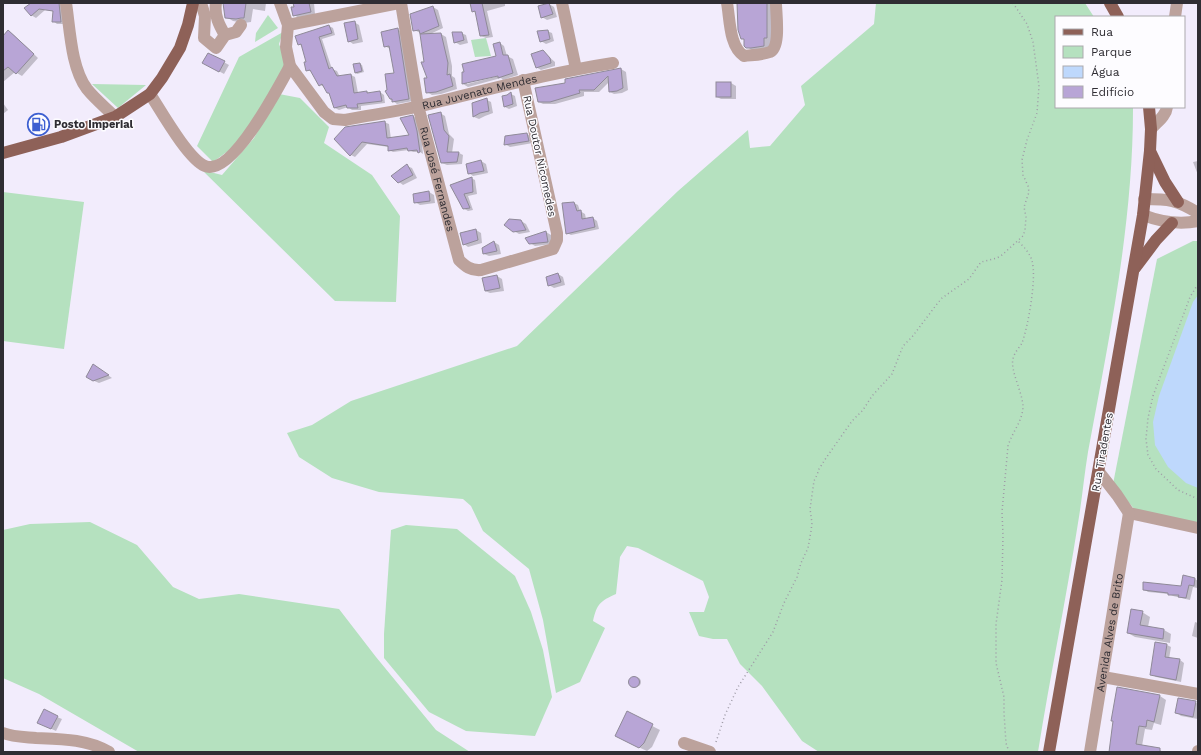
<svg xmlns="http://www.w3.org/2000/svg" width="1201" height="755" font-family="'Work Sans',sans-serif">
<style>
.green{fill:#b5e1bf}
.water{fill:#bed8fc}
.shadow{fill:#0003;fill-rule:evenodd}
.building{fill:#b8a5d6;stroke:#8f8a98}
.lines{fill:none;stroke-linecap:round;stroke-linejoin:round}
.path{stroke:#9f9ba7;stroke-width:1.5;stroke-dasharray:1 3;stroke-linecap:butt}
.minor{stroke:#bca29c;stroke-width:12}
.major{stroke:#8e6158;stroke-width:12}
.labels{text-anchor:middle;stroke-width:3;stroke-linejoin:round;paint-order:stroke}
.street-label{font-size:11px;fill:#2f2d33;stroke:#fdfcff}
.poi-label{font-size:11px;font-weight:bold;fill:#2f2d33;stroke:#fdfcff;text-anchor:start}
</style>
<rect width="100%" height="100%" fill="#f2ecfc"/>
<g class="green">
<path d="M876 3H1085L1094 17H1056V107H1133V109C1133 224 1109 339 1088 452 1084 476 1082 500 1078 523 1066 600 1050 676 1038 752H819L802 741 762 686 740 664 727 639H713L699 636 689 612H704L709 597 703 581 638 548 627 546 620 557 616 594C600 601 597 604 593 621L605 628 580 682 556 693 543 620 529 569 483 531 471 506 463 499 379 492 332 478 299 457 287 433 312 425 351 401 517 346 678 191 748 130 750 148 770 146 805 105 801 86 874 24Z"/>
<path d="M268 15 278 28 255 42 256 33Z"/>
<path d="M283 32 279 44 287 65 239 143 213 162 197 146 239 57Z"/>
<path d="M486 38 491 56 475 57 471 40Z"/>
<path d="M92 84 146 85 118 108Z"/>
<path d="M279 94 300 98 329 127 324 143 372 175 400 216 396 302 335 301 202 170 222 175 254 138Z"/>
<path d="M3 192 84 202 64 349 3 341Z"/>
<path d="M1193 241H1198V525L1136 511 1113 484 1157 259Z"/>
<path d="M90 522 137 545 173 587 199 599 239 594 339 609 376 657 436 730 470 752H139L39 694 3 678V530L30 524Z"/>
<path d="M406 525 457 529 515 576 531 612 543 650 552 697 535 736 466 731 429 712 384 658V634L391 530Z"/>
</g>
<path class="water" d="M1198 295V488L1186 483 1168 467 1155 445 1153 422 1159 396 1193 302Z"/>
<g class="shadow">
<path d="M32 3H39L45 10 36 18 31 15Z"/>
<path d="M48 3H59L63 5 65 24H57L53 21 54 12 47 9Z"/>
<path d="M224 3H266L265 11 253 9 251 22 244 23 233 21 226 17Z"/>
<path d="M294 3H314L315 14 299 18 294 15 295 7Z"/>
<path d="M471 3H505V6L487 11 493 37 486 38 481 36 477 14 473 11Z"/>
<path d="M738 3H776L777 43 757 53 747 47 745 40 742 38Z"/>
<path d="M549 4 554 7 557 17 547 20 542 17Z"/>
<path d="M433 7 438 10 443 28 428 35 441 34 446 37 452 66V76L455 78 457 89 441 94 432 95 427 92 428 78 425 63V35L414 30Z"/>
<path d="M354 22 359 25 363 42 353 44 349 41Z"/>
<path d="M329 26 333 28 335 35 322 39 332 69 337 71 340 77 351 75 355 77 358 93 367 92 370 94 380 92 384 95 385 103 361 106V110H352L348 107 339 110 335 108 330 94 328 93 325 87 320 85 313 72 307 70V62L302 46 299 44Z"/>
<path d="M397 29 402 32 413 101 397 104 390 99 396 74 390 49 385 46Z"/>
<path d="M9 31 14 35 38 58 22 76 15 72 3 82V37Z"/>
<path d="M547 31 552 33 554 41 546 44 541 41Z"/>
<path d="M461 33 466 35 468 43 460 45 455 42Z"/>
<path d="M500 43 504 46 507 56 513 59 518 75 503 80 501 78 468 87 463 84V73L497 57ZM503 74V75L467 84V82Z"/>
<path d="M542 51 555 62V66L541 70 536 67Z"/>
<path d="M209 54 229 65 224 74 204 63Z"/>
<path d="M360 64 362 65 364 72 357 74 355 72Z"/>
<path d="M621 69 626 72 628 90 622 93 614 94 610 92 609 82 599 92H584V96L555 104H543L539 102 567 84 566 80Z"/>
<path d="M717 83H731L736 86V99H721L717 97Z"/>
<path d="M511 94 515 96 517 106 509 109 505 107Z"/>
<path d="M487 100 491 102 493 113 485 116 479 119 474 117 473 104Z"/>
<path d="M3 103 8 110 3 114Z"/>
<path d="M440 113 445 116 449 134 454 139 452 153H459L463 155 462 164 447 165 442 163Z"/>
<path d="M413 116 417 119 421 134 423 154 420 152H413L409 150 393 152 389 150V147L367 144 355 157 351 155 335 139 384 122 389 124 391 139 410 136Z"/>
<path d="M527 134 532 137 533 143 510 147 505 144Z"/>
<path d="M481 161 486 164 488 173 473 176 469 173Z"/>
<path d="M1198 161V175L1193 162Z"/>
<path d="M407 166 412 168 417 178 403 185 399 182Z"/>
<path d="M471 178 475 180 477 194 468 196 473 210 468 211 463 208 451 185Z"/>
<path d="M429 192 434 195 435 203 420 205 415 202 414 195Z"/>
<path d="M574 203 578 205 580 211 585 214 586 219 593 218 597 221 599 229 571 235 567 233Z"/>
<path d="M521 221 526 224 530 232 519 234 514 231Z"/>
<path d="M476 230 481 233 482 243 468 247 464 244Z"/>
<path d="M546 232 551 235 552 244 535 246 530 243 527 238Z"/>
<path d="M494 242 499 245 501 254 489 256 484 254 483 249Z"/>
<path d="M558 274 563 277 565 285 554 288 549 285Z"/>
<path d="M497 276 502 279 504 291 490 293 485 291Z"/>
<path d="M98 368 112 378 99 383 92 380Z"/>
<path d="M1195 579 1198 581 1197 588 1193 587 1190 600 1173 596 1169 594 1148 592 1144 589 1181 587Z"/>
<path d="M1142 612 1150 617 1148 627 1164 630 1171 634 1170 643 1135 637 1128 633Z"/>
<path d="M1195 622 1198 623V638L1192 636Z"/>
<path d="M1167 645 1171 647 1169 659 1180 660 1184 663 1181 682 1156 677 1151 674Z"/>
<circle cx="636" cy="682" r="5"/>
<path d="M1160 696 1166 700 1161 725 1154 723 1152 730 1145 729 1142 746 1157 748 1163 752H1110Z"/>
<path d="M1195 702 1198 704V719L1181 716 1177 713Z"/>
<path d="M627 713 660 730 652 747 647 751 623 740Z"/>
<path d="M57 717 62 719 56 731 43 725Z"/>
</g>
<g class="building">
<path d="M31 3H59L61 22H52L53 11 39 9 31 16 24 8Z"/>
<path d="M223 3H246L244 18H241L236 19 225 18Z"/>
<path d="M293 3H309L311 12 293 16 291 7H294Z"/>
<path d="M470 3H482L489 35 480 36 475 11 472 12Z"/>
<path d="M549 3 553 14 541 18 538 6Z"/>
<path d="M737 3H767V38H764V46L751 48H746L744 46V39H741L738 30Z"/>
<path d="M433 6 439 26 420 34 419 30 413 31 410 14Z"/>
<path d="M355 21 358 39 348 42 344 23Z"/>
<path d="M329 25 332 33 319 37 329 69 332 67 337 76 351 74 354 93 367 91V93L380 91 382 101 357 104 358 108H347L346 105 334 108 329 93H327L322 84 319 86 310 70 306 71 304 62H306L301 44 298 45 295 36Z"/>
<path d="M398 28 409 99 392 102V99H390L385 91 387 90 385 74 394 73 389 46 384 47 381 32Z"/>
<path d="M8 30 34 54 16 74 8 67 3 71V36Z"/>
<path d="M548 30 550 39 540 42 537 31Z"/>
<path d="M452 32H462L464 40 454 43Z"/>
<path d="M441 33 448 63 447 75 450 74 453 86 436 92 426 93 424 78H427L421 62H424L420 34Z"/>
<path d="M500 42 503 55H508L513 73 498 78V76L462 84V72H464L462 64 496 56 493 44Z"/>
<path d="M543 50 550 58 551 63 536 68 531 54Z"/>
<path d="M208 53 225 61 219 72 202 63Z"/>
<path d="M360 63 362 71 355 73 353 64Z"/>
<path d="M621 68 623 88 617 91 609 92 608 76 594 90H579L580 93 550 102H538L535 88 565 83V79Z"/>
<rect x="716" y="82" width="15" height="15"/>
<path d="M511 92 513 104 504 107 502 96 507 95Z"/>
<path d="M487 98 489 111 480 113 473 117 472 103Z"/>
<path d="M441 112 444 130 449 136 447 152H459L457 162 441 163 428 115Z"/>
<path d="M413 115 417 131 420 152 418 153 417 150 408 151 407 148 388 151V146L362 142 350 156 334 139 345 127 385 121 387 138 409 135 400 118Z"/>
<path d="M527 133 529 141 504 145 505 136Z"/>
<path d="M481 160 484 171 468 174 466 164Z"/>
<path d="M407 164 413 175 398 183 391 176Z"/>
<path d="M472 177 473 192 464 194 470 208 463 209 450 185Z"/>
<path d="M429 191 430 201 414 203 413 194Z"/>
<path d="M574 202 577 211 581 210 582 219 593 217 595 227 566 234 562 203Z"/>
<path d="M509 219 521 220 526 230 513 232 504 225Z"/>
<path d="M476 229 478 240 463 245 460 233Z"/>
<path d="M546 231 548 242 529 244 525 238Z"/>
<path d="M494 241 497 251 483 254 482 248Z"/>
<path d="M558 273 561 282 548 286 546 277Z"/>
<path d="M497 275 500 288 485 291 482 278Z"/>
<path d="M93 364 109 375 93 381 86 377Z"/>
<path d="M1183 575 1195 578 1194 586 1189 585 1186 598 1178 597 1179 595H1168V593L1143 590V582L1181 586Z"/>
<path d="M1131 609 1143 611 1140 625 1164 629 1163 639 1127 633Z"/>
<path d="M1155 642 1167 644 1165 657 1180 659 1176 680 1150 675Z"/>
<circle cx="634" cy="682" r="5.5"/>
<path d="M1117 687 1160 695 1154 722 1147 720 1146 727 1139 726 1136 744 1160 748V752H1109L1113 721H1111Z"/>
<path d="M1178 698 1196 701 1193 717 1175 713Z"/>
<path d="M44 709 58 716 51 729 37 723Z"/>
<path d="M627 711 653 724 644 743 639 748 615 736Z"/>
</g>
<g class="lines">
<g class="path">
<path d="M1198 284 1190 297 1153 396 1148 418 1146 439 1148 455 1156 469 1178 490 1198 499"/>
<path d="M716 742 725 715 738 687 773 632 784 603 797 577 801 563 808 548 811 531 812 523 810 509 814 481 817 475 819 469 826 458 852 421 863 410 872 396 892 374 903 346 912 337 937 304 942 298 969 279 981 262 997 258 1002 255 1023 236 1025 230 1026 217 1024 207 1029 192 1028 186 1023 175 1022 160 1027 140 1037 113 1039 86 1033 42 1027 24 1013 3"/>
<path d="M1009 752 1006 743 1004 713V697L996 663V624L1002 580 1003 535 1002 512 1008 446C1012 432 1023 421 1023 406 1022 391 1010 370 1013 359 1014 353 1019 348 1022 343 1028 327 1037 277 1032 261 1030 253 1024 247 1018 241"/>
</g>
<g class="minor">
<path d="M66 3C70 29 71 68 87 89 95 99 106 108 115 117"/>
<path d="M201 3 205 16 204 38 216 48 225 35 236 32 241 25"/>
<path d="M216 3C214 15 219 25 225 35"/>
<path id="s1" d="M280 3 288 25 286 47 290 66 324 112 333 119 345 120C370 115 395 112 420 106 484 91 548 73 613 63"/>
<path id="s2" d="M401 3 418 106 459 260C465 266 471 271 481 270L553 249 557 240V233L523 80"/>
<path d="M562 3 576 69"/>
<path d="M727 3C730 19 729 46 744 56 752 55 762 55 770 52 781 47 776 14 776 3"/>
<path d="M1175 17 1177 3"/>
<path d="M288 25 399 3"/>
<path d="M150 94C161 111 188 159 205 166 232 177 279 86 290 66"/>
<path d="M1151 129C1157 122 1166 116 1167 107"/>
<path d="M1144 199C1169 199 1177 200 1198 213"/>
<path d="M1143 215C1161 222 1178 225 1198 221"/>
<path d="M1099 472 1117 495 1129 513 1198 528"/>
<path d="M1103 677 1198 694"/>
<path d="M3 733C13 737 26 737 36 738 61 739 87 739 109 752"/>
<path d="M684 743 710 752"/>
<path id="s3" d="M1090 752 1129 513"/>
<path d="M1198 752V751"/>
</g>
<g class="major">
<path d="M1110 3 1118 17"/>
<path d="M1150 151 1165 182 1178 202"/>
<path d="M3 153 61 137 115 117 150 94 162 78 180 48 188 25 193 3"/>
<path d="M1135 268 1156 240 1172 223"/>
<path d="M1049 752 1143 215 1150 151 1151 129 1149 107"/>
</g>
</g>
<defs>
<symbol id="fuel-ring" viewBox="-11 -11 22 22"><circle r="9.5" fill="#fdfcff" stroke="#3d5fd1" stroke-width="1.5"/><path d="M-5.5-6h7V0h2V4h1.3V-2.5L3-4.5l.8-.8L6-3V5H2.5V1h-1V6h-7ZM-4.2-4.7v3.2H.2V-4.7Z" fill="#3d5fd1"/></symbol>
</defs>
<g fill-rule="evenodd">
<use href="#fuel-ring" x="26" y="112" width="25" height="25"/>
</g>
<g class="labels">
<g class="street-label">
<text dy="4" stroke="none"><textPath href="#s1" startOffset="283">Rua Juvenato Mendes</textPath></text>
<text transform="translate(540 156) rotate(78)" y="4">Rua Doutor Nicomedes</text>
<text dy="4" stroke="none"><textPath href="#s2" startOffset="180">Rua José Fernandes</textPath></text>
<text transform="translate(1102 452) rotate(-80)" y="4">Rua Tiradentes</text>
<text dy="4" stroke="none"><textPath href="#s3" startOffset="121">Avenida Alves de Brito</textPath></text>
</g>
<g class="poi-label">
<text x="54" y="128">Posto Imperial</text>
</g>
</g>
<rect width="1201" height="755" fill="none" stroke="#2f2d33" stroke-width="8"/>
<rect x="1055" y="16" width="130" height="92" fill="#fdfcff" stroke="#aba9ad"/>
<rect x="1063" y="29" width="20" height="6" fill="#8e6158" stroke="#aba9ad"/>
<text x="1091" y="36" font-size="12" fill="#2f2d33">Rua</text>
<rect x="1063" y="46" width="20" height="12" fill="#b5e1bf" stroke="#aba9ad"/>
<text x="1091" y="56" font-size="12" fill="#2f2d33">Parque</text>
<rect x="1063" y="66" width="20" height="12" fill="#bed8fc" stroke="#aba9ad"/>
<text x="1091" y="76" font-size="12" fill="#2f2d33">Água</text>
<rect x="1063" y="86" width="20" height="12" fill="#b8a5d6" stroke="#aba9ad"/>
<text x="1091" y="96" font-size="12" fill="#2f2d33">Edifício</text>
</svg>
